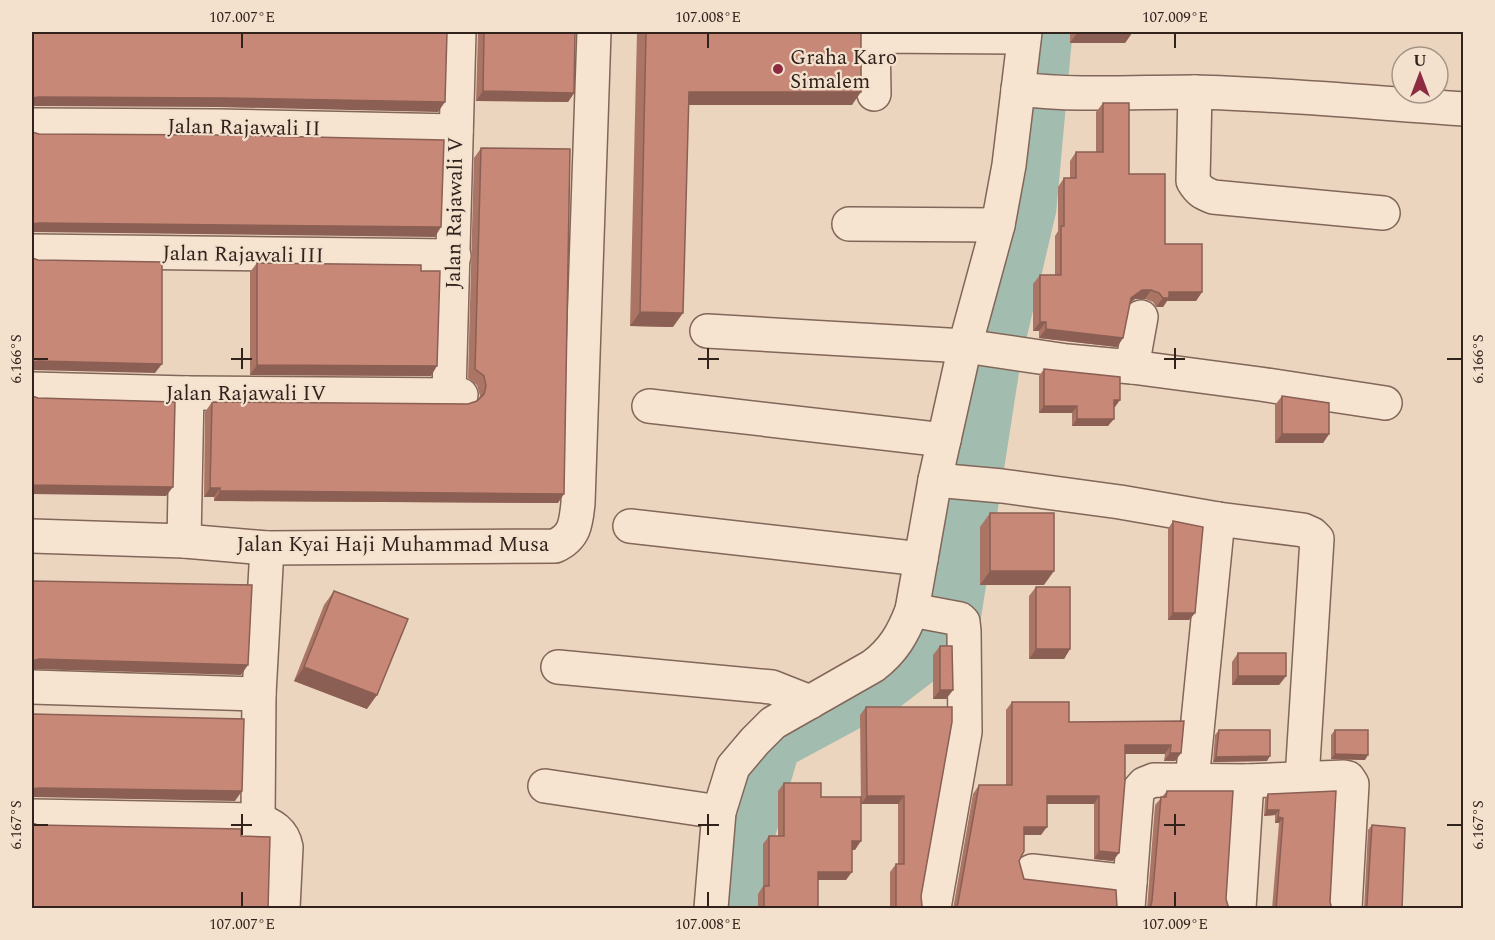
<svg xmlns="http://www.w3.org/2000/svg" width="1495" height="940" font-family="Spectral,serif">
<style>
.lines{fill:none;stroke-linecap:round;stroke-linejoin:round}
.river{stroke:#a2bdaf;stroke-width:51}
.minor-casing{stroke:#826659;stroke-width:36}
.minor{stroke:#f6e4d1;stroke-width:33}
.wall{fill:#ab7566}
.shaded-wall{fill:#8b5f53}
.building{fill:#c78877;stroke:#8b5f53;stroke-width:1.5}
.ticks{fill:none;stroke:#32221c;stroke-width:2}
.poi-dot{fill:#8d2c41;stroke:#f3e1ce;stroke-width:2}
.labels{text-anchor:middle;stroke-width:4.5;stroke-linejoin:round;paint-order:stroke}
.poi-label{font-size:21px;fill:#32221c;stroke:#f3e1ce;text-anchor:start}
.street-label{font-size:21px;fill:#32221c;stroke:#f3e1ce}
.neatline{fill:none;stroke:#32221c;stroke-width:2}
.ticks-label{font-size:15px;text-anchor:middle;fill:#32221c}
</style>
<rect width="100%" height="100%" fill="#ebd5bf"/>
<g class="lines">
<path class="river" d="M744 908 747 842 775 745 888 684 931 651 956 613 995 361 1031 208 1047 32"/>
<defs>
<g id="minor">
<path d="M1018 89C1077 96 1135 92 1195 92 1285 94 1374 103 1464 109"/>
<path d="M1195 92 1193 181C1199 191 1203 193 1213 197L1383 213"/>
<path d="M874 94 873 36 1024 37"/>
<path d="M32 125 217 126 456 131"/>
<path d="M849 224 998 225"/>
<path d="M32 251 454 256"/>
<path d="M707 331 965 346 1067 361 1132 367 1141 317"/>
<path d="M1132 367 1260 384 1385 403"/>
<path d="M32 389 187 393 461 395"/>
<path d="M449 394 459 32"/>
<path d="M649 406 944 440"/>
<path d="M935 480 1002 486 1120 502 1218 519 1303 530 1312 534 1317 539 1302 779"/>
<path d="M630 526 921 559"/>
<path d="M32 536 184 541 267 548 555 546C575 537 576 523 578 503L594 32"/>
<path d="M184 541 187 393"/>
<path d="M912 610 960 619 963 622 964 631 965 732 934 908"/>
<path d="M558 667 772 687 810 702"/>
<path d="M32 687 259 694"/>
<path d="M1192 781 1218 519"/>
<path d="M545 786 719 812"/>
<path d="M32 816 258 820C272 825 283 831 286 847L283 908"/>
<path d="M258 820 259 694 267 548"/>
<path d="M1032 871 1130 882"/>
<path d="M711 908 719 812 733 767 755 741 773 723 873 666C893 651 903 634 912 610L935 480 965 346 998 225 1009 165 1025 32"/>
<path d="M1128 908 1137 792 1144 784 1154 780 1247 781 1344 777 1348 778 1352 784 1345 908"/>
<path d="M1239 908 1247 781"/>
</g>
</defs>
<use href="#minor" class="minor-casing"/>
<use href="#minor" class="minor"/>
</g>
<g class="wall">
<path d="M478 32H575L574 93 568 102 476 101Z"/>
<path d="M637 32H861L852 105H689L673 327 630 326Z"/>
<path d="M1070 32H1132V33L1125 43H1070Z"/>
<path d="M1103 103 1129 174 1165 244 1202 292 1196 301H1167L1163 307H1156L1153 302 1145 299H1135L1130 303 1123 338 1117 347 1039 338V331H1033V284L1040 275H1055V236L1058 231V187L1064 178H1070V161L1076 152H1096V112Z"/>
<path d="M481 148 558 503 235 501H214V497H204L205 412 212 402 468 404 478 400 480 396 477 385 468 378 474 158Z"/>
<path d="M257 263 421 271 431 376 250 375V272Z"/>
<path d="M1044 369 1115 407H1114L1108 426H1072V413H1039V376Z"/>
<path d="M1282 396 1329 434 1323 443H1275V405Z"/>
<path d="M990 513 1044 585H980V527Z"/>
<path d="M1173 521 1195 613 1189 620H1168V529Z"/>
<path d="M1036 587 1070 649 1064 659H1029V596Z"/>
<path d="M334 591 367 709 294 681 324 605Z"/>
<path d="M940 646 953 690 946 699H933V655Z"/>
<path d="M1238 653 1286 676 1279 685H1232V662Z"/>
<path d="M1012 702 1069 722 1184 721 1181 753 1175 761H1164L1165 754H1125L1113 861 1094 859V804H1047L1041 835H1024L1019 861 1024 879 1117 907 1118 909H953L973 794 979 785H1006V710Z"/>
<path d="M866 707H952L921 896 922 906 924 909H890V872L896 864H898V804H861L860 715Z"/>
<path d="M1219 730 1267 761 1213 762 1215 735Z"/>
<path d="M1335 730 1365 760 1331 759V735Z"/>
<path d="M784 783 821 797 855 850H852L846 880H818V909H758V894L763 886V844L769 836H778V791Z"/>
<path d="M1167 791 1226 899 1229 909H1147L1155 805Z"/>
<path d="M1336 791 1330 902 1332 909H1272L1279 823H1275V815L1264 816 1265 799 1268 794Z"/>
<path d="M1372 825 1402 909H1364L1368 830Z"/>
</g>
<g class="shaded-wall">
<path d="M1077 33H1132L1125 43H1070Z"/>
<path d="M483 91 574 93 568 102 476 101Z"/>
<path d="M689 92H861L852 105H680Z"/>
<path d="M39 97 224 98 445 102 438 112 217 107 32 106V98Z"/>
<path d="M39 223 441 227 435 237 32 232V224Z"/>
<path d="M1142 290H1151L1145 299H1135L1124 307 1131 298Z"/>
<path d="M1169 292H1202L1196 301H1167L1163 307H1156L1163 298Z"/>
<path d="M640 312 683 313 673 327 630 326Z"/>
<path d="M1040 322H1046L1039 331H1033Z"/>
<path d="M1046 329 1123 338 1117 347 1039 338Z"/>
<path d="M39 361 162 364 155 373 32 370V362Z"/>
<path d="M257 365 437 366 431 376 250 375Z"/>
<path d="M1114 400H1120L1115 407H1108Z"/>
<path d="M1044 406H1077L1072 413H1039Z"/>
<path d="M1077 419H1114L1108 426H1072Z"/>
<path d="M1282 434H1329L1323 443H1275Z"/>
<path d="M32 485 173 487 166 496 32 494Z"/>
<path d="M210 488H220L214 497H204Z"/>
<path d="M220 491 564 494 558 503 214 501Z"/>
<path d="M990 571H1054L1044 585H980Z"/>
<path d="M1173 613H1195L1189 620H1168Z"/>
<path d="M1036 649H1070L1064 659H1029Z"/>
<path d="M39 659 248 665 241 675 32 669V661Z"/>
<path d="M304 667 377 695 367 709 294 681Z"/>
<path d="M1238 676H1286L1279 685H1232Z"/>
<path d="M940 690H953L946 699H933Z"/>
<path d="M1125 745H1171L1165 754H1119Z"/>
<path d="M1170 753H1181L1175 761H1164Z"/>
<path d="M1335 754 1368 755 1365 760 1331 759Z"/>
<path d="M1270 756 1267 761 1213 762 1216 757Z"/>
<path d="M39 788 242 791 235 801 32 797V789Z"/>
<path d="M867 796H904L898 804H861Z"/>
<path d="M1047 796H1099L1094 804H1041Z"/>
<path d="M1267 810H1279L1275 815 1264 816Z"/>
<path d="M1278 817 1283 818 1279 823H1275Z"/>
<path d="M1024 827H1047L1041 835H1018Z"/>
<path d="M852 841H861L855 850H846Z"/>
<path d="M1099 851 1119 853 1113 861 1094 859Z"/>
<path d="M818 872H852L846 880H812Z"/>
</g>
<g class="building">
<path d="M32 32H447L445 102 224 98 39 97 32 98Z"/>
<path d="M484 32H575L574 93 483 91Z"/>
<path d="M646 32H861V92H689L683 313 640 312Z"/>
<rect x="1077" y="32" width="55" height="1"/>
<path d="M1103 103H1129V174H1165V244H1202V292H1169V298H1163L1159 293 1151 290H1142L1131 298 1123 338 1046 329V322H1040V275H1061V226H1064V178H1076V152H1103Z"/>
<path d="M32 132 39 134 223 135 444 140 441 227 39 223 32 224Z"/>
<path d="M481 148 570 149 564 494 242 491H220V488H210L212 402 468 404 477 401 484 394 486 386 484 376 475 369Z"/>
<path d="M32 258 38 260 162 262V364L39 361 32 362Z"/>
<path d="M257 263 421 265V271H440L437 366 257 365Z"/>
<path d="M1044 369 1120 377V400H1114V419H1077V406H1044Z"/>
<path d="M32 396 38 398 175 402 173 487 32 485Z"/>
<path d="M1282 396 1329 403V434H1282Z"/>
<rect x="990" y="513" width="64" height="58"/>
<path d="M1173 521 1203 527 1195 613H1173Z"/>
<path d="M32 581 252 585 248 665 39 659 32 661Z"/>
<rect x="1036" y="587" width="34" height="62"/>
<path d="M334 591 408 619 377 695 304 667Z"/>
<path d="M940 646H952L953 690H940Z"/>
<rect x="1238" y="653" width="48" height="23"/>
<path d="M1012 702H1069V722L1184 721 1181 753H1170L1171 745H1125V781L1119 853 1099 851V796H1047V827H1024V851L1019 861 1024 879 1116 890 1117 907 1118 909H956L958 903 979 785H1012Z"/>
<path d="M866 707H952V722L921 896 922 906 924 909H896V864H904V796H867Z"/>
<path d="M32 714 244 719 242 791 39 788 32 789Z"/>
<path d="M1219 730H1270V756L1216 757Z"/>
<path d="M1335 730H1368V755L1335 754Z"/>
<path d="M784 783H821V797H861V841H852V872H818V909H764V886H769V836H784Z"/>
<path d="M1167 791H1233L1226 899 1229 909H1150L1152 901 1161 797H1166Z"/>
<path d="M1336 791 1330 902 1332 909H1276L1283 818 1278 817 1279 810H1267L1268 794Z"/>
<path d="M32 823 38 825 241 829V836L270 837 268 909H32Z"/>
<path d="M1372 825 1405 828 1402 909H1366L1367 904Z"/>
</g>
<path class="ticks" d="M242 33V48M708 33V48M1175 33V48M242 348V369M708 348V369M1175 348V369M33 359H48M231 359H252M698 359H719M1164 359H1185M1447 359H1462M242 814V835M708 814V835M1175 814V835M33 825H48M231 825H252M698 825H719M1164 825H1185M1447 825H1462M242 892V907M708 892V907M1175 892V907"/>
<circle class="poi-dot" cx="778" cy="69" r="6"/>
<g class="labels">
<g class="poi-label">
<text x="790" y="64">Graha Karo<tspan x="790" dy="24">Simalem</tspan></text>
</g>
<g class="street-label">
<text transform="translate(244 127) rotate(1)" y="7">Jalan Rajawali II</text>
<text transform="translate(454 213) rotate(-89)" y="7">Jalan Rajawali V</text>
<text transform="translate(243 254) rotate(1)" y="7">Jalan Rajawali III</text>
<text x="246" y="400">Jalan Rajawali IV</text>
<text x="393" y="551">Jalan Kyai Haji Muhammad Musa</text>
</g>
</g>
<rect width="1495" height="940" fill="none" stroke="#f3e1ce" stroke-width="66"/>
<g transform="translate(1420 75)"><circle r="28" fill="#f3e1ce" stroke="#a69587" stroke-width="1.5"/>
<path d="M0-4.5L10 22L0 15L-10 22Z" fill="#8d2c41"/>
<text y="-9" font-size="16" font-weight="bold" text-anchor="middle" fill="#32221c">U</text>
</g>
<rect x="33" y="33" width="1429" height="874" class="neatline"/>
<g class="ticks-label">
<text x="242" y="22">107.007°E</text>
<text x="708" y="22">107.008°E</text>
<text x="1175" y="22">107.009°E</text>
<text transform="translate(16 359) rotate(-90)" y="5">6.166°S</text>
<text transform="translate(1478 359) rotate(-90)" y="5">6.166°S</text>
<text transform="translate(16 825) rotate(-90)" y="5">6.167°S</text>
<text transform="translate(1478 825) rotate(-90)" y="5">6.167°S</text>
<text x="242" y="929">107.007°E</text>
<text x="708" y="929">107.008°E</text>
<text x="1175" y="929">107.009°E</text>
</g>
</svg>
